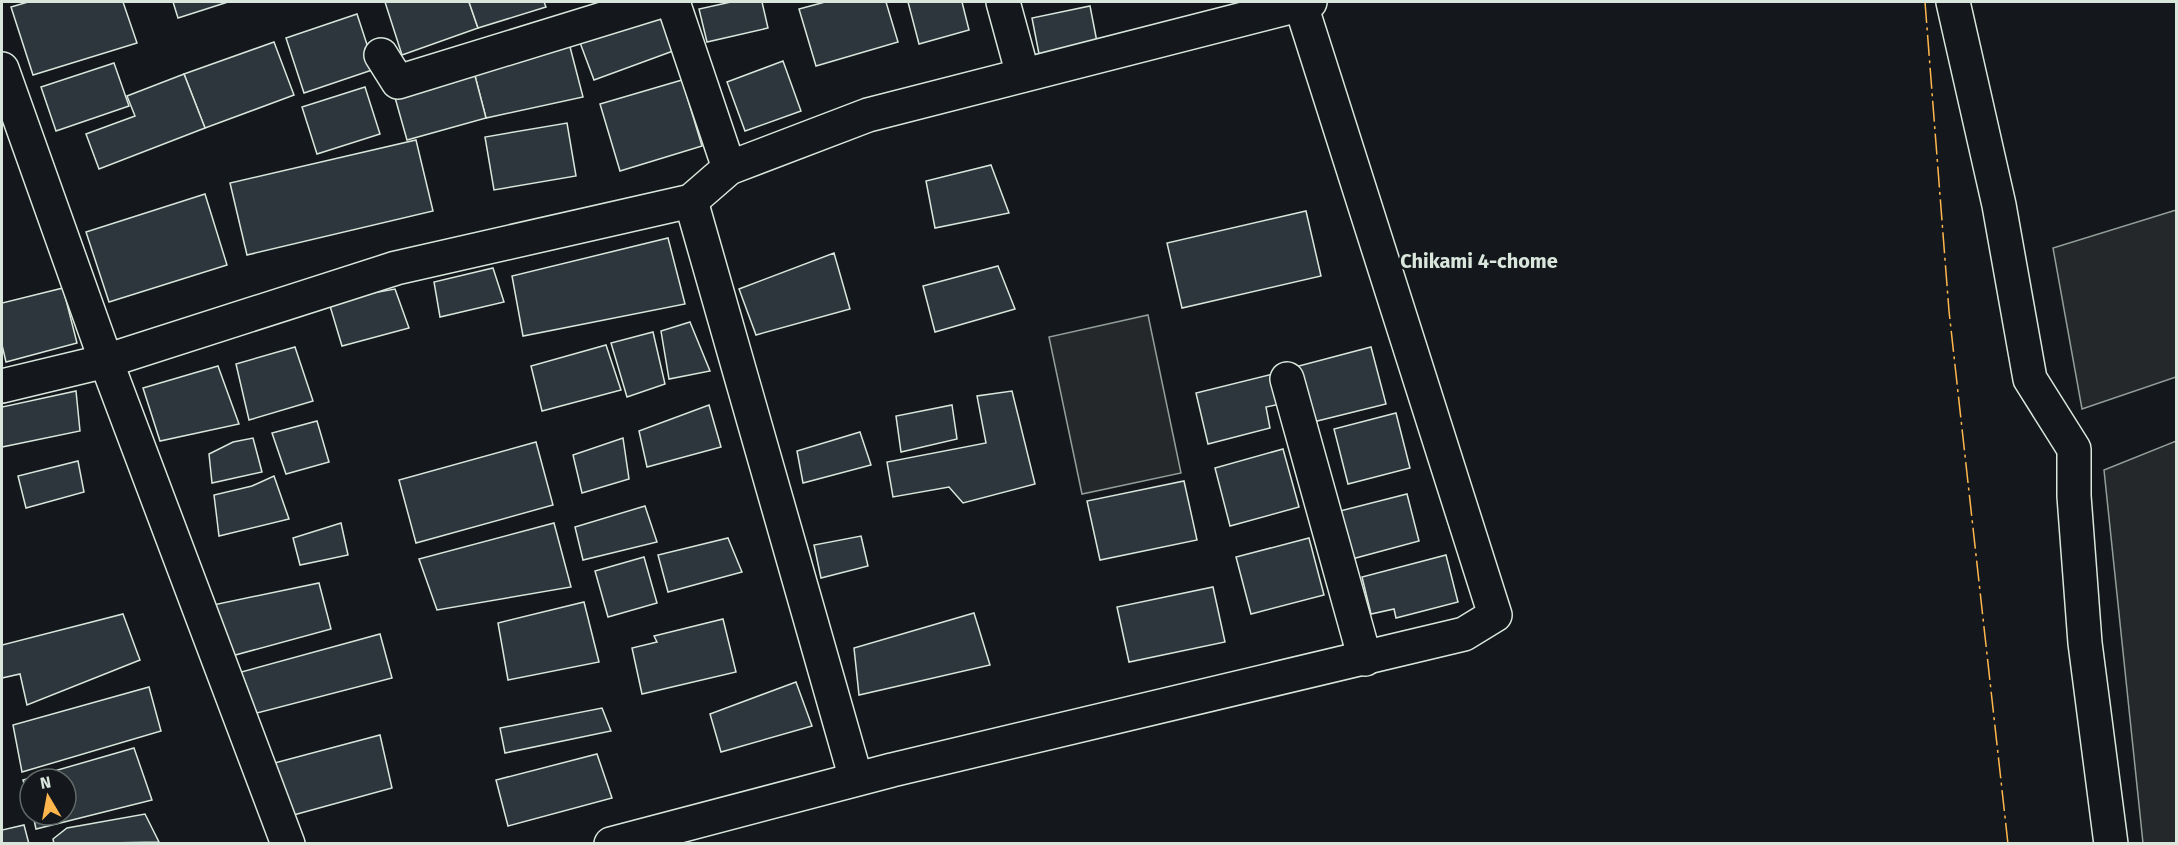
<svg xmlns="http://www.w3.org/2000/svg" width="2178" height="845" font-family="'Fira Sans',sans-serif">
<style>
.parking{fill:#24282b;stroke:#939e99;stroke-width:1.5}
.building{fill:#2c363c;stroke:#d8e6dc;stroke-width:1.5}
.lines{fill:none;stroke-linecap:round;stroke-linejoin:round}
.minor-casing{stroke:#d8e6dc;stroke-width:36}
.minor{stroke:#14181c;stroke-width:33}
.power{stroke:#ffb74d;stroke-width:1.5;stroke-dasharray:21 4.5 3 4.5;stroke-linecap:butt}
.labels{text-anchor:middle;stroke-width:4.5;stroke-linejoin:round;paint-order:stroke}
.neighbourhood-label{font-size:20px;font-weight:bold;fill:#d8e6dc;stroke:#14181c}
</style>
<rect width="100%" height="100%" fill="#14181c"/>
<g class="parking">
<path d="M2176 210V377L2082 409 2053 248Z"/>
<path d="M1148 315 1181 473 1082 494 1049 337Z"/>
<path d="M2176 441V843H2143L2104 470Z"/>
</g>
<g class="building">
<path d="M28 2H123L137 43 33 75 11 7Z"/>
<path d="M173 2H228L178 18Z"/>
<path d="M385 2H469L478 28 402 55Z"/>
<path d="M469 2H544L546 7 478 28Z"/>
<path d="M731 2H762L768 28 707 42 699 9Z"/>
<path d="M825 2H886L898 42 816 66 799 9Z"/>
<path d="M908 2H962L969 30 919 44Z"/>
<path d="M1090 6 1097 42 1039 54 1032 18Z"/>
<path d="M658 11 673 51 594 80 579 40Z"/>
<path d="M357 14 375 69 304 93 286 38Z"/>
<path d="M274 42 294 95 205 128 184 74Z"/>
<path d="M569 43 583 97 486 118 474 72Z"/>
<path d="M783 61 801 111 745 131 727 82Z"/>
<path d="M114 63 129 106 56 131 41 87Z"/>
<path d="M474 72 486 118 407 140 394 94Z"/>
<path d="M184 74 205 128 99 169 86 134 135 116 127 96Z"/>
<path d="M682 80 702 146 620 171 600 104Z"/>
<path d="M365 87 380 134 317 154 302 107Z"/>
<path d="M567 123 576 176 494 190 485 137Z"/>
<path d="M416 140 433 211 247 255 230 183Z"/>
<path d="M991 165 1009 213 935 228 926 181Z"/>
<path d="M205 194 227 265 109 302 86 232Z"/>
<path d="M1306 211 1321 276 1182 308 1167 243Z"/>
<path d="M668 238 685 304 523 336 512 276Z"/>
<path d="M834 253 850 309 756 335 739 289Z"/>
<path d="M998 266 1015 309 935 332 923 286Z"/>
<path d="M493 268 504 302 440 317 434 282Z"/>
<path d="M63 288 77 343 6 362 2 345V303Z"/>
<path d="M395 289 409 328 342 346 330 306 356 296Z"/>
<path d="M690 322 710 371 669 379 661 331Z"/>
<path d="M653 332 665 384 627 397 611 343Z"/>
<path d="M606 345 621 390 542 411 531 366Z"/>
<path d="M295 347 313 401 249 420 236 364Z"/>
<path d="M1371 347 1386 404 1309 423 1295 367Z"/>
<path d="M218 366 239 424 160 441 143 388Z"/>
<path d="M1273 374 1280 404 1266 407 1270 428 1208 444 1196 393Z"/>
<path d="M76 391 80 431 2 447V407Z"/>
<path d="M1012 391 1035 484 963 503 949 487 893 497 887 462 986 443 977 396Z"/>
<path d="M709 405 721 447 647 467 639 431Z"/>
<path d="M952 405 957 439 901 452 896 416Z"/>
<path d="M1396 413 1410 468 1348 484 1334 429Z"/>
<path d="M317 421 329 462 286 474 272 433Z"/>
<path d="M860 432 871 465 803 483 797 451Z"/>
<path d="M253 438 262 472 212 483 209 454 233 442Z"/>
<path d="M623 438 629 479 582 493 573 455Z"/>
<path d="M536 442 553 505 416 543 399 480Z"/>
<path d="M1283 449 1299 507 1230 526 1215 468Z"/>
<path d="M78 461 84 492 26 508 18 476Z"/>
<path d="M274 476 289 519 219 536 214 495 252 486Z"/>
<path d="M1184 481 1197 540 1100 560 1087 501Z"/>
<path d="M1407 494 1419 541 1352 559 1340 511Z"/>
<path d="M645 506 657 542 583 560 575 527Z"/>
<path d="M341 523 348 555 300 565 293 538Z"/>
<path d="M554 523 571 587 437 610 419 559Z"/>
<path d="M861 536 868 566 821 578 814 545Z"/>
<path d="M728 538 742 572 668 592 658 555Z"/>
<path d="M1309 538 1324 595 1251 614 1236 557Z"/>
<path d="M1446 555 1458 602 1396 618 1394 609 1371 614 1362 577Z"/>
<path d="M644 557 657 603 608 617 595 571Z"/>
<path d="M319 583 331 629 228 657 213 605Z"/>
<path d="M1213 587 1225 642 1129 662 1117 607Z"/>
<path d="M584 602 599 662 508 680 498 623Z"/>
<path d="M974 613 990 665 859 695 854 648Z"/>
<path d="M123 614 140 660 27 705 20 674 2 678V645Z"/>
<path d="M723 619 736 672 642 694 632 648 657 642 654 636Z"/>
<path d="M380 634 392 678 234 719 223 677Z"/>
<path d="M796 682 812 726 721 752 710 714Z"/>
<path d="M149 687 161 731 22 772 13 725Z"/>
<path d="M602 708 611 731 505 753 500 728Z"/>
<path d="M380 735 392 788 268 822 252 769Z"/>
<path d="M134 748 152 800 36 829 33 815H66V779H30V805L23 780Z"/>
<path d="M597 754 612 798 508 826 496 780Z"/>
<path d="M145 814 159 842 54 844 53 839 67 828Z"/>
<path d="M24 825 29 844H2V830Z"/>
</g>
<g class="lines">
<defs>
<g id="minor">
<path d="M673 2 729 168"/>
<path d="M1003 2 1023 75"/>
<path d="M1953 2 1999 205 2030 379 2074 449V496L2085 643 2111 844"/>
<path d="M381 55 398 82 658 2"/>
<path d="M2 69 106 361 288 844"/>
<path d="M691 201 856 779"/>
<path d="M1287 379 1365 659"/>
<path d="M2 386 106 361 396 268 691 201 729 168 868 115 1310 2"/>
<path d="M611 844 892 770 1464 634 1495 615 1300 2"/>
</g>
</defs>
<use href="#minor" class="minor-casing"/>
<use href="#minor" class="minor"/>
<path class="power" d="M1925 2 1949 311 2008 844"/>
</g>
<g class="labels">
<g class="neighbourhood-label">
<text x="1479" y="268">Chikami 4-chome</text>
</g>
</g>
<rect width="2178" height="845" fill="none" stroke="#d8e6dc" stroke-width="6"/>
<g transform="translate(48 797) rotate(350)"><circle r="28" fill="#14181c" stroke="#626a69" stroke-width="1.5"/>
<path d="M0-4.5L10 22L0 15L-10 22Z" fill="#ffb74d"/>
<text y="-9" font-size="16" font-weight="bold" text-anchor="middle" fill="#d8e6dc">N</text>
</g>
</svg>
